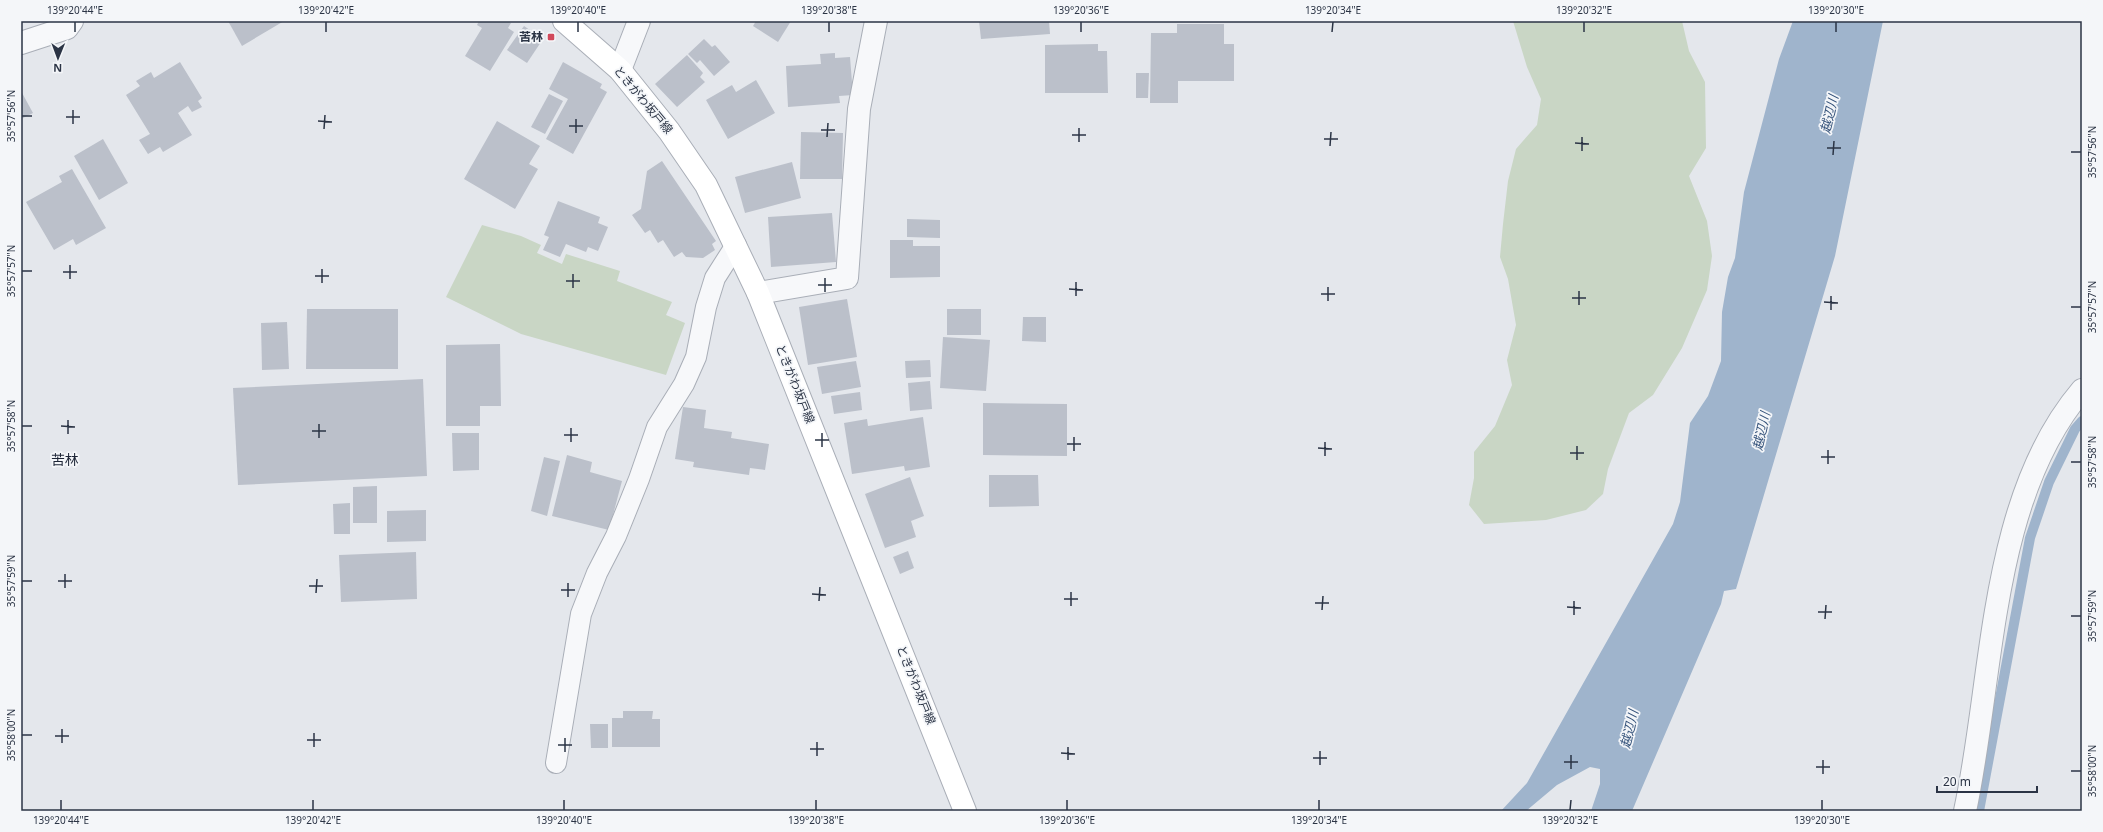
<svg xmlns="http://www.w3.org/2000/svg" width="2103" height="832" font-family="'Noto Sans','Noto Sans JP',sans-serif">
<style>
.green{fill:#c9d6c5}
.water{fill:#9fb4cc}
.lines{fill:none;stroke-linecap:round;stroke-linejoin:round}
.stream{stroke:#9fb4cc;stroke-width:10}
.building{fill:#bbc0ca}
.lane-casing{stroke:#a9aeb7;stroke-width:22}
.street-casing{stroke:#a9aeb7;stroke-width:24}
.secondary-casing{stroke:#a9aeb7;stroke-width:24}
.lane{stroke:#f7f8fa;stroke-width:20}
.street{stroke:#f7f8fa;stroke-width:22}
.secondary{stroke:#fff;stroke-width:22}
.ticks{fill:none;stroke:#2b3445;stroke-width:1.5}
.poi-dot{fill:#d1495b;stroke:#f4f6f9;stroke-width:1.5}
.labels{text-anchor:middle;stroke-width:3.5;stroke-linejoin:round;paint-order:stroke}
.poi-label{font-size:12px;font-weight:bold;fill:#2b3445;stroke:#f4f6f9;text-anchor:end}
.street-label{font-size:12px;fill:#2b3445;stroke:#f4f6f9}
.water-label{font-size:13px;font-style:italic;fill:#34527a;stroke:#f4f6f9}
.quarter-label{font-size:14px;fill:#1d2536;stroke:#f4f6f9}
.neatline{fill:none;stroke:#2b3445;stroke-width:1.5}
.ticks-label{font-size:10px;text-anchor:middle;fill:#2b3445}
</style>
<rect width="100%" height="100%" fill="#e4e7ec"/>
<g class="green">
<path d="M1513 21H1682L1689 51 1705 82 1706 148 1689 176 1707 221 1712 256 1707 290 1682 348 1653 395 1629 413 1608 469 1603 494 1586 510 1546 520 1484 524 1469 505 1474 478V452L1495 426 1512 385 1507 360 1516 325 1508 279 1500 257 1503 224 1508 181 1516 149 1537 125 1541 99 1527 67Z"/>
<path d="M482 225 521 236 541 245 537 253 562 264 566 254 620 271 617 281 672 302 666 315 685 323 666 375 521 334 446 297Z"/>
</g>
<path class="water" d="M1793 21H1883L1835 256 1736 589 1724 591 1721 604 1632 811H1591L1600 784V769L1590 767 1557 785 1526 811H1501L1527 783 1673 524 1680 502 1690 423 1708 396 1721 361 1722 312 1728 277 1735 258 1744 192 1779 59Z"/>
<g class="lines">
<path class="stream" d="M1979 811 2030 538 2049 482 2075 429 2082 421"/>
</g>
<g class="building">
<path d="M228 21H284L242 46Z"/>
<path d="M479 21H507L511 23 508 28 514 32 490 71 465 56 482 28 477 25Z"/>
<path d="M756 21H791L778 42 753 26Z"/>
<path d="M979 21H1049L1050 34 981 39Z"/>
<path d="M1177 24H1224V44H1234V81H1178V103H1150L1151 33H1177Z"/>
<path d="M524 26 543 39 527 63 507 50Z"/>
<path d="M704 39 712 47 715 45 730 62 714 76 700 60 697 63 688 54Z"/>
<path d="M1098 44V51H1107L1108 93H1045V45Z"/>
<path d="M835 53V58L850 57 853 95 839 96 840 103 788 107 786 66 821 64 820 54Z"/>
<path d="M687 55 703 73 700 77 705 82 677 107 655 84Z"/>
<path d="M180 62 202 98 198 101 202 107 192 112 188 106 178 113 192 135 163 152 160 147 148 154 139 140 150 134 126 95 140 86 136 81 151 72 154 78Z"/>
<path d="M563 62 602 84 600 88 607 92 573 154 546 139 568 99 549 89Z"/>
<path d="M1136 73H1149L1148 98H1136Z"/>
<path d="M756 80 775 113 728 139 706 100 732 85 736 92Z"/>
<path d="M21 91 33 113 21 119Z"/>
<path d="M549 94 563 101 545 134 531 127Z"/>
<path d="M497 121 540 146 529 164 538 169 515 209 464 179Z"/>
<path d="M801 132 843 133 842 179H800Z"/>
<path d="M103 139 128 183 99 200 74 156Z"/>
<path d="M662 161 716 241 712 244 715 250 703 258 686 257 682 252 674 257 663 240 658 243 650 230 645 233 632 215 641 209 647 171Z"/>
<path d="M792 162 801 198 745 213 735 177Z"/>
<path d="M72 169 106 228 76 245 73 239 54 250 26 202 62 182 59 176Z"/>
<path d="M558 201 600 217 598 223 608 227 598 251 588 247 586 252 566 244 560 257 543 250 549 237 544 235Z"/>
<path d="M832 213 836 262 771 267 768 217Z"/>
<path d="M907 219 940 220V238L907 237Z"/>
<path d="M890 240H913V246H940V277L890 278Z"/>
<path d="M847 299 857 357 808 365 799 307Z"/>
<path d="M307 309H398V369H306Z"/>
<rect x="947" y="309" width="34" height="26"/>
<path d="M1023 317H1046V342L1022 341Z"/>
<path d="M287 322 289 369 262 370 261 323Z"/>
<path d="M943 337 990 340 986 391 940 388Z"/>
<path d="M500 344 501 406H480V426H446V345Z"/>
<path d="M930 360 931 377 906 378 905 361Z"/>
<path d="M856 361 861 387 822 394 817 367Z"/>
<path d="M423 379 427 476 238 485 233 388Z"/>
<path d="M930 381 932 409 910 411 908 383Z"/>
<path d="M860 392 862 410 834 414 831 396Z"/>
<path d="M983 403 1067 404V456L983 455Z"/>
<path d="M683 407 706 410 704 428 732 432 731 438 769 444 765 470 750 468 749 475 693 467 694 462 675 459Z"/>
<path d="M923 417 930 467 905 471 904 466 852 474 844 423 867 419 868 426Z"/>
<path d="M452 433H479V470L453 471Z"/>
<path d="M567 455 592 462 590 472 622 481 609 530 552 516Z"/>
<path d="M544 457 560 461 547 516 531 511Z"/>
<path d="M989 475H1038L1039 506 989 507Z"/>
<path d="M910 477 924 516 911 521 916 537 885 548 865 494Z"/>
<path d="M377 486V523H353V487Z"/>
<path d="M350 503V534H334L333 504Z"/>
<path d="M426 510V541L387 542V511Z"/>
<path d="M908 551 914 568 900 574 893 557Z"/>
<path d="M416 552 417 599 341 602 339 555Z"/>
<path d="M623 711H653L652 719H660V747H612V718H623Z"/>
<path d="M590 724H608V748H591Z"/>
</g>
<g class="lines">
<defs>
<path id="lane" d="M556 763 581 614 597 573 616 536 639 479 657 427 684 384 696 357 706 307 715 278 736 245"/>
<g id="street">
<path d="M21 43 67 28 72 21"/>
<path d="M620 70 639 21"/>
<path d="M758 293 847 278 859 109 876 21"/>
<path d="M1965 811C1994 677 1989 499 2082 390"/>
</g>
<path id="secondary" d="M564 21 620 70 669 131 706 185 758 293 965 811"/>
</defs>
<use href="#lane" class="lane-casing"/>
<use href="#street" class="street-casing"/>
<use href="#secondary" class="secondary-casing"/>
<use href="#lane" class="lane"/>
<use href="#street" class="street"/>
<use href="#secondary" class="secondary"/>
</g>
<path class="ticks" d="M75 32V22M326 32V22M578 32V22M829 32V22M1081 32V22M1332 32 1333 22M1584 32V22M1836 32V22M22 116H32M66 117H80M318 121 332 122M73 124V110M569 126H583M324 129 325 115M821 130H835M576 133V119M1072 135H1086M827 137 828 123M1324 139H1338M1079 142V128M1575 143 1589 144M1330 146 1331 132M1827 148H1841M1582 151V137M2071 152H2081M1833 155 1834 141M22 271H32M63 272H77M315 276H329M70 279V265M566 281H580M322 283V269M818 285H832M573 288V274M1069 289 1083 290M825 292V278M1321 294H1335M1076 296V282M1572 298H1586M1328 301V287M1824 302 1838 303M1579 305V291M2071 307H2081M1831 310V296M22 426H32M61 426 75 427M312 431H326M68 434V420M564 435H578M319 438V424M815 440H829M571 442V428M1067 444H1081M822 447V433M1318 448 1332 449M1074 451V437M1570 453H1584M1325 456V442M1821 457H1835M1577 460V446M2071 462H2081M1828 464V450M22 581H32M58 581H72M309 586H323M65 588V574M561 590H575M316 593 317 579M812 594 826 595M568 597V583M1064 599H1078M819 601 820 587M1315 603H1329M1071 606V592M1567 607 1581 608M1322 610 1323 596M1818 612H1832M1574 615V601M2071 616H2081M1825 619 1826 605M22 735H32M55 736H69M307 740H321M62 743V729M558 745H572M314 747V733M810 749H824M565 752V738M1061 753 1075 754M817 756V742M1313 758H1327M1068 760V747M1564 762H1578M1320 765V751M1816 767H1830M1571 769V755M2071 771H2081M1823 774V760M61 810V800M313 810V800M564 810V800M816 810V800M1067 810V800M1319 810V800M1570 810 1571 800M1822 810V800"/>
<rect class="poi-dot" x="547" y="33" width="8" height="8" rx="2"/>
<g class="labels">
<g class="poi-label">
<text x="543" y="41">苦林</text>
</g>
<g class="street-label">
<text transform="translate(643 100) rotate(50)" y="4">ときがわ坂戸線</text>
<text transform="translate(795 384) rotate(68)" y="4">ときがわ坂戸線</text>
<text transform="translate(916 685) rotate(68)" y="4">ときがわ坂戸線</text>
</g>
<g class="water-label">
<text transform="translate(1829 114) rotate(-77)" y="5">越辺川</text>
<text transform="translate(1761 431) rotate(-78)" y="5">越辺川</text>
<text transform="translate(1629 729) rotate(-77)" y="5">越辺川</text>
</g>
<g class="quarter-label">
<text x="65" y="465">苦林</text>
</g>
</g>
<rect width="2103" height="832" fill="none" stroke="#f4f6f9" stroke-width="44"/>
<g transform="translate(58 58) rotate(181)" stroke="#f4f6f9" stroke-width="3" paint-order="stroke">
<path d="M0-3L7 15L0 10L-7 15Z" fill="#2b3445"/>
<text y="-6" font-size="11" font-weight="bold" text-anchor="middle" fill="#2b3445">N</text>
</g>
<path d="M1937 786v6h100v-6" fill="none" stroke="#2b3445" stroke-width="2"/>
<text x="1943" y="786" font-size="12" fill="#2b3445" stroke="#f4f6f9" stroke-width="3" paint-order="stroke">20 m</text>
<rect x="22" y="22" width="2059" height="788" class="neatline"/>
<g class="ticks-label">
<text x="75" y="14">139°20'44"E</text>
<text x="326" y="14">139°20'42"E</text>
<text x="578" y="14">139°20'40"E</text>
<text x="829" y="14">139°20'38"E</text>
<text x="1081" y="14">139°20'36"E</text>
<text x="1333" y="14">139°20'34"E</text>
<text x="1584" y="14">139°20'32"E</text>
<text x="1836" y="14">139°20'30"E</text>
<text transform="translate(11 116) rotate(-90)" y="4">35°57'56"N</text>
<text transform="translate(2092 152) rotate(-90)" y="4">35°57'56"N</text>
<text transform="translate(11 271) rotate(-90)" y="4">35°57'57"N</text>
<text transform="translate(2092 307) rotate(-90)" y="4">35°57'57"N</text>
<text transform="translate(11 426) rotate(-90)" y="4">35°57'58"N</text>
<text transform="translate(2092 462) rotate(-90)" y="4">35°57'58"N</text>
<text transform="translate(11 581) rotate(-90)" y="4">35°57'59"N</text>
<text transform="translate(2092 616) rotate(-90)" y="4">35°57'59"N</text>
<text transform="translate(11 735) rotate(-90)" y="4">35°58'00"N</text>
<text transform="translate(2092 771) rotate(-90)" y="4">35°58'00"N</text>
<text x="61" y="824">139°20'44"E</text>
<text x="313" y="824">139°20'42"E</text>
<text x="564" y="824">139°20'40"E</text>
<text x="816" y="824">139°20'38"E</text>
<text x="1067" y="824">139°20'36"E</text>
<text x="1319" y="824">139°20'34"E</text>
<text x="1570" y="824">139°20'32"E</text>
<text x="1822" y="824">139°20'30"E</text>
</g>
</svg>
